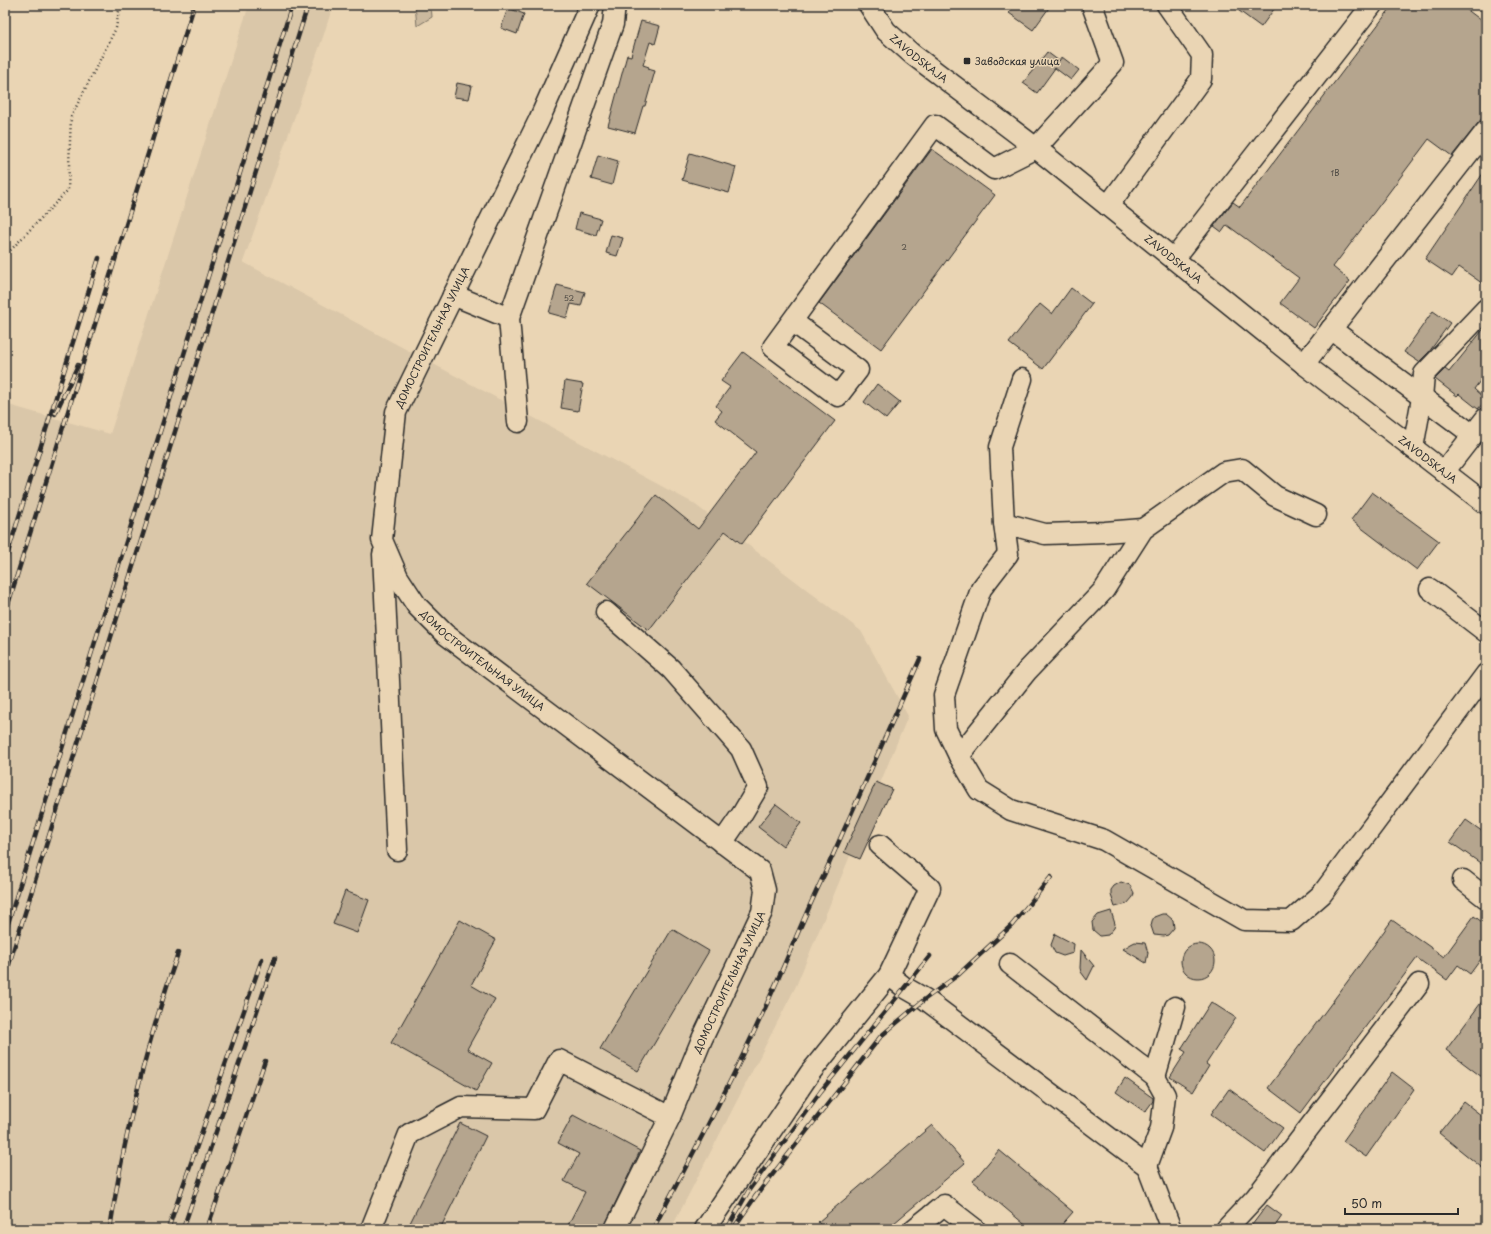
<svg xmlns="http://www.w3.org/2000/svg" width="1491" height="1234" font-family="'Playpen Sans',sans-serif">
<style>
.built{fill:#dac7a9}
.green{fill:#cbb99e;stroke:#7b7264}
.building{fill:#b5a58e;stroke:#2b2b2b}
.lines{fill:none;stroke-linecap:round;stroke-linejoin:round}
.minor-casing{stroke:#2b2b2b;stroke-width:23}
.path{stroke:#2b2b2b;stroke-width:2.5;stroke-dasharray:1 3;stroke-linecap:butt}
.minor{stroke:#ead5b4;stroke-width:20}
.rail-casing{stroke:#2b2b2b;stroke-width:4.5}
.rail{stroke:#ead5b4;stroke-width:3;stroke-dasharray:9;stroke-linecap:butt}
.poi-dot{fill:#2b2b2b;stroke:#ead5b4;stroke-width:1.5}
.labels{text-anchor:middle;stroke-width:3;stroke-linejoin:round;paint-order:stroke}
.number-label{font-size:8px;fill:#4e4a44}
.street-label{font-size:10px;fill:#2b2b2b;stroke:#ead5b4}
.poi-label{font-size:10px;fill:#2b2b2b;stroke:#ead5b4;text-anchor:start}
</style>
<rect width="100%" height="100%" fill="#ead5b4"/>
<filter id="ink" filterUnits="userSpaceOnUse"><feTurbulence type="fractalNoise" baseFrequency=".025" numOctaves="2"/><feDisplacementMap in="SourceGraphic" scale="8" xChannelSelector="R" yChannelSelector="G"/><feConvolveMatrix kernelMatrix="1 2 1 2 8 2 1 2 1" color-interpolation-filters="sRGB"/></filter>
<g filter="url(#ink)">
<path class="built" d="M249 5H333L323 37 243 262 693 503 861 631 908 716 796 986 671 1229H5V404L110 434Z"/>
<path class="green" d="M415 5H431L432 17 417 26Z"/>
<g class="building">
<path d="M1015 5H1051L1033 30 1009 13Z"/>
<path d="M1231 5H1277L1261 27Z"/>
<path d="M1393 5H1461L1486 24V113L1452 156 1429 139 1333 267 1350 281 1314 328 1280 303 1299 278 1227 225 1222 232 1214 226 1233 202 1240 207Z"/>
<path d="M508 8 524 14 517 34 501 28Z"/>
<path d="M641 21 660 26 655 44 650 42 643 65 649 67 648 69 655 71 645 106H643L635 133 608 126 627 55 631 56Z"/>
<path d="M1047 52 1059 61 1062 57 1079 70 1071 80 1055 68 1037 93 1023 83Z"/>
<path d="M457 83 472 86 469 99 454 97Z"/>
<path d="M932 149 995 195 881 349 819 303Z"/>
<path d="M690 153 736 167 729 193 682 180Z"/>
<path d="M598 155 618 161 612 185 591 179Z"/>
<path d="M1486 169V286L1459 267 1452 277 1425 259Z"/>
<path d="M579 213 601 219 596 235 575 229Z"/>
<path d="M611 235 623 238 617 256 606 253Z"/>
<path d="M557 285 585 292 581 306 571 304 567 318 549 313Z"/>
<path d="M1071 288 1092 304 1043 369 1009 343 1040 304 1052 314Z"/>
<path d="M1433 311 1450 323 1429 352 1419 362 1404 352Z"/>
<path d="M1486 326V373L1474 389 1486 400 1478 409 1459 394 1457 396 1435 379 1445 369 1449 372Z"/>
<path d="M743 352 835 421 742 544 725 531 649 630 587 583 656 495 698 529 756 452 715 420 722 411 716 406 730 387 721 381Z"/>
<path d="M565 381 583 384 578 411 561 408Z"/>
<path d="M877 384 900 402 886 419 864 402Z"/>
<path d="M1372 492 1439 541 1417 570 1351 520Z"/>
<path d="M876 782 892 789 860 859 844 852Z"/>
<path d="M776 804 801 823 783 846 758 827Z"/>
<path d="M1466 820 1486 834V867L1450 842Z"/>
<path d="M1121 882 1130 885 1134 893 1133 897 1127 904 1115 907 1111 895V890L1114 886Z"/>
<path d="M345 891 369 900 357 933 333 924Z"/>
<path d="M1111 911 1115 924 1114 928 1108 935 1100 936 1093 930 1092 922 1098 915Z"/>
<path d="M1162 914H1166L1173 920 1174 928 1168 935 1164 936 1154 935 1151 926 1152 921 1154 917Z"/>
<path d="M1474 916 1486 925V952L1470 974 1458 965 1447 980 1417 958 1301 1113 1268 1088 1359 966 1392 920 1444 957Z"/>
<path d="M460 920 496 940 471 985 495 999 467 1049 492 1063 476 1091 391 1043Z"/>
<path d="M672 929 709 951 638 1071 600 1049Z"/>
<path d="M1055 934 1074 944 1073 953 1063 956 1055 953 1051 945Z"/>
<path d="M1135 942 1145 943 1148 953 1146 963 1123 949 1131 944Z"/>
<circle cx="1198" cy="961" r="17"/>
<path d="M1081 950 1094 966 1087 980 1081 972 1080 968Z"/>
<path d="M1486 996V1080L1446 1050Z"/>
<path d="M1211 1002 1236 1018 1206 1064 1209 1066 1193 1092 1170 1077 1186 1052 1181 1049Z"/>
<path d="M1392 1072 1414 1089 1366 1157 1343 1141Z"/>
<path d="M1125 1078 1153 1098V1101L1145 1112 1116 1092Z"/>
<path d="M1229 1089 1283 1128 1265 1153 1211 1114Z"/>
<path d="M1464 1102 1486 1119V1171L1439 1133Z"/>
<path d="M573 1115 640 1151 603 1229H566L585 1192 564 1181 579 1154 558 1143Z"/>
<path d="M460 1123 486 1136 440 1229H407Z"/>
<path d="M932 1125 965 1163 887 1229H824L818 1222Z"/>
<path d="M999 1150 1073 1212 1058 1229H1030L973 1181Z"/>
<path d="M1267 1205 1282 1216 1273 1229H1249Z"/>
</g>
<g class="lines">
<defs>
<g id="minor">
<path id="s1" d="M590 5 539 120 396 412 382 540 398 577 417 606 445 634 760 871 765 890 762 912 702 1039 670 1117 615 1229"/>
<path id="s2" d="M869 5 886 31 912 54 1036 148 1304 364 1486 504"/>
<path d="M1108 206 1201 79 1202 55 1167 5"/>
<path d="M1174 259 1372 5"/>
<path d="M453 295 509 318 613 24 615 5"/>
<path d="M509 318 518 422"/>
<path d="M792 321 858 370 838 396 773 347 935 125 994 169 1036 148 1113 63 1092 5"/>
<path d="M1331 329 1473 435"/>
<path d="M1304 364 1486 131"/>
<path d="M1022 379 1000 447 1004 523 1008 554 981 589 944 695 946 729 959 756 979 790 1011 810 1104 840 1244 920 1291 921 1322 894 1486 674"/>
<path d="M1413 448 1422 398 1424 374 1486 309"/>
<path d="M1444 472 1486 418"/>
<path d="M1004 523 1045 534 1105 532 1143 529"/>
<path d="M383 554 397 850"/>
<path d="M1430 589 1486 632"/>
<path d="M606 612 671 669 741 749 758 787 742 814 722 843"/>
<path d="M959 756 1027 671 1104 590 1143 529 1224 472 1242 469 1275 496 1316 515"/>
<path d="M1463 880 1486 898"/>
<path d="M1010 964 1155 1077 1165 1095 1161 1128 1147 1166"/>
<path d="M889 975 904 987 925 999 1147 1166 1171 1229"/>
<path d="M1155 1077 1175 1007"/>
<path d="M371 1229 409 1134 461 1107 534 1109 559 1060 670 1117"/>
<path d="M705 1229 810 1073 889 975 930 888 880 845"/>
<path d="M914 1229 944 1205 975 1229"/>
<path d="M1226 1229 1256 1197 1419 984"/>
</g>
</defs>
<use href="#minor" class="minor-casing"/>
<path class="path" d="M5 256 68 190 71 117 116 28 120 5"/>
<use href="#minor" class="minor"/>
<defs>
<g id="rail">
<path d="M55 414 78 365"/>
<path d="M5 562 99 258"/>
<path d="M5 614 193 9"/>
<path d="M5 933 292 5"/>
<path d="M5 977 308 5"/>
<path d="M110 1229C124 1135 147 1042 178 953"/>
<path d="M168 1229 262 959"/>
<path d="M183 1229 275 958"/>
<path d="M207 1229 265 1061"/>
<path d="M653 1229C693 1153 734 1078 769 999 788 958 804 916 824 875L920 659"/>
<path d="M727 1229 749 1190 821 1091 930 956"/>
<path d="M733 1229 755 1197 881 1036 925 999 958 975 1012 925 1051 877"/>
</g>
</defs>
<use href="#rail" class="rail-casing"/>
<use href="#rail" class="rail"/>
</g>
</g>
<rect class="poi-dot" x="963" y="57" width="8" height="8" rx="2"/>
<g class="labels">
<g class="number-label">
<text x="1335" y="176">1В</text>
<text x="904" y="250">2</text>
<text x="569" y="301">52</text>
</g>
<g class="street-label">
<text dy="4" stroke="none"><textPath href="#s2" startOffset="74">ZAVODSKAJA</textPath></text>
<text dy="4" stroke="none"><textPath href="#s2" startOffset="398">ZAVODSKAJA</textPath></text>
<text transform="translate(432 337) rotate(-64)" y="4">ДОМОСТРОИТЕЛЬНАЯ УЛИЦА</text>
<text dy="4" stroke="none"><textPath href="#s2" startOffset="722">ZAVODSKAJA</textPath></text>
<text dy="4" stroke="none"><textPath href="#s1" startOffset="740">ДОМОСТРОИТЕЛЬНАЯ УЛИЦА</textPath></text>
<text transform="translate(729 982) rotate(-65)" y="4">ДОМОСТРОИТЕЛЬНАЯ УЛИЦА</text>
</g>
<g class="poi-label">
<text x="975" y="65">Заводская улица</text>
</g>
</g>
<rect width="1491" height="1234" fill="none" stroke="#ead5b4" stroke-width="20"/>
<rect x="10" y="10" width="1471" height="1214" fill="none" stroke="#2b2b2b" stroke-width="1.5" filter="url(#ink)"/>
<path d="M1345 1208v6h113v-6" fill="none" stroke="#2b2b2b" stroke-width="2"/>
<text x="1351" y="1208" font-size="12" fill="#2b2b2b" stroke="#ead5b4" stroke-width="3" paint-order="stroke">50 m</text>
</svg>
